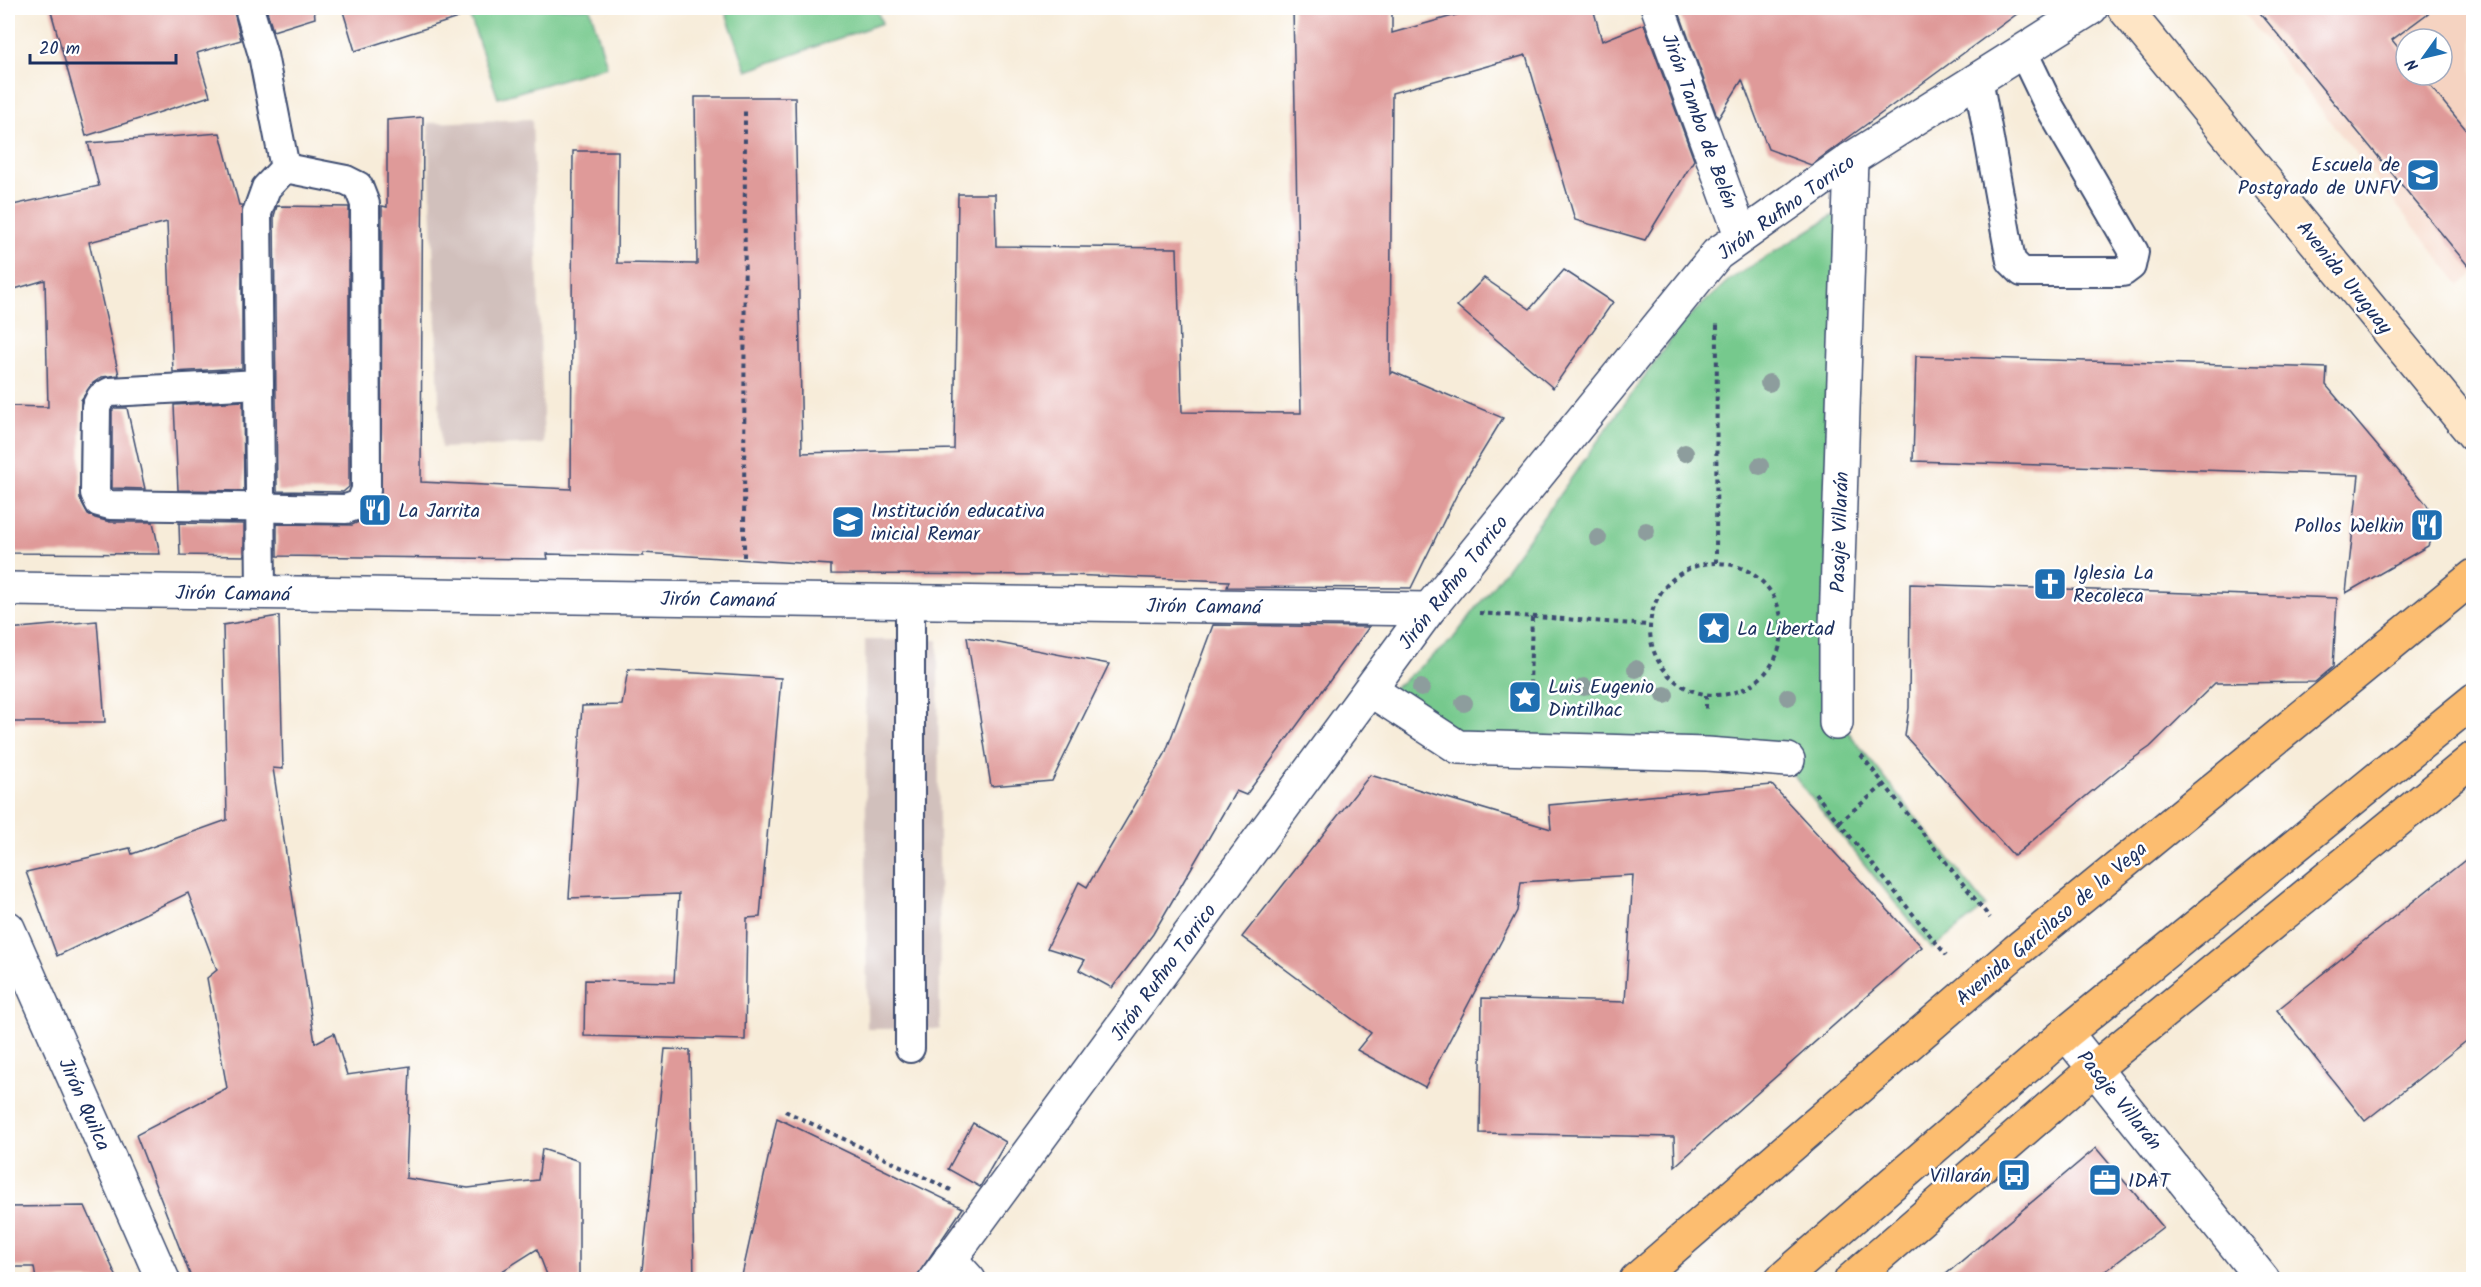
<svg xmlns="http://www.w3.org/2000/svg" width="2481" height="1287" font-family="Kalam,sans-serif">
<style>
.built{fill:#f5d3c1;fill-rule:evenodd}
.industrial{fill:#d1c0bc}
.green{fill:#76c98d;stroke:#487c76;stroke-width:1.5}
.building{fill:#df9a99}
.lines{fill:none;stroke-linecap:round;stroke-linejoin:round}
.service-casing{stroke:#3c4b70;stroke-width:32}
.pedestrian-casing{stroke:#3c4b70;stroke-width:36}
.minor-casing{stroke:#3c4b70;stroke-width:36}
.secondary-casing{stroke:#3c4b70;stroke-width:36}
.primary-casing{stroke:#3c4b70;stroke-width:36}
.path{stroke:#3c4b70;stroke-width:4;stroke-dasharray:4.5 4.5;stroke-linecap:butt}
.service{stroke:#fff;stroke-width:28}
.pedestrian{stroke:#fff;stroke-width:33}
.minor{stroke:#fff;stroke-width:33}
.secondary{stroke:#fee5c5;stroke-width:33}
.primary{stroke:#fcbd6f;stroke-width:33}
.tree{fill:#8d9d9d}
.labels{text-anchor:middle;stroke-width:5;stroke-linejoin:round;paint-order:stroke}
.street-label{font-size:20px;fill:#1b2f5e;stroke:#fff}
.poi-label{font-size:20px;fill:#1b2f5e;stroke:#fff;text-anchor:start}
</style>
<rect width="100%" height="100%" fill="#fff"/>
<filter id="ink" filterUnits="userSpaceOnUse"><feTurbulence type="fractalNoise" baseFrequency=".0167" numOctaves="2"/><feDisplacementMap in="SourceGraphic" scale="12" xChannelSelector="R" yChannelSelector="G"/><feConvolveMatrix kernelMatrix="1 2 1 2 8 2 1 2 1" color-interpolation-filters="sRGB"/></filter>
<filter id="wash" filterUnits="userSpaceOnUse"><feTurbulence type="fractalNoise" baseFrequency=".008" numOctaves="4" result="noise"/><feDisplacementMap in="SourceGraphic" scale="24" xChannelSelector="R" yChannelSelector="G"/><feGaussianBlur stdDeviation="1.35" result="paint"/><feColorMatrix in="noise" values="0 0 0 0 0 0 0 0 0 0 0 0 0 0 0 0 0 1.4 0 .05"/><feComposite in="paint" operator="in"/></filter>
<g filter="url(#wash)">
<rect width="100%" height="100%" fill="#f7ecd9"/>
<path class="built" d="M2240 8H2473V275L2460 285ZM2406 39H2442V75H2406Z"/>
<g class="industrial">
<path d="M532 119 544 444 441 448 428 123Z"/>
<path d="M865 640H938L940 1029H867Z"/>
</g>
<g class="green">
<path d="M467 8H590L607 66 498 98Z"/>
<path d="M724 8H876L882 23 747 71Z"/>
<path d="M1863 197 1845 728 1986 906 1932 949 1790 771 1463 760 1379 701 1452 640 1506 569 1684 321 1729 280Z"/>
</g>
<g id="blocks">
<g class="building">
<path d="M50 8H233L241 40 197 53 210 96 86 136Z"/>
<path d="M266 8H314L315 18 273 31Z"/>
<path d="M342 8H463L464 16 355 51Z"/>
<path d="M1293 8H1392V33L1481 8H1593L1602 41 1644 24 1694 160 1645 240 1575 220 1526 55 1392 93 1390 375 1393 372 1503 418 1459 490 1411 588 1227 587 1229 581 1067 575 831 574V565L643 553V556L547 554 548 559 277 556V524L352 525 372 516 381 496 382 206 387 207V120L423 117 421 482 571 489 573 151H618L617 263 697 264 695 97H795L802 453 954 449 958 194H995L996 246 1177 248 1182 412 1301 413Z"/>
<path d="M1682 8H2025L1811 165 1768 149 1742 80 1718 119 1678 9Z"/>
<path d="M2256 8H2435L2392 40 2406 57V75H2421L2474 139V273Z"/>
<path d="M220 133 239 205H242V368L173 372 167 222 89 242 119 375 102 377 93 383 81 400 80 499 88 514 95 518 110 522H153L160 554 8 553V406L48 407 45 280 8 291V206L99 186 88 143Z"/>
<path d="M277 206 349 207V487L343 492 277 491 274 216Z"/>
<path d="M1564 270 1613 302 1553 388 1457 306 1484 278 1530 309Z"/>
<path d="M1916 356 2327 368 2326 385 2427 505 2435 527 2428 546 2346 593 2359 475 1913 461Z"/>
<path d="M243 401 244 491 178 490 174 405Z"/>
<path d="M115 408H127L145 489 112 488V411Z"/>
<path d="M179 523 244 524V556L180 555Z"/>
<path d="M1910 584 2337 598 2333 667 2315 682 2215 683 2150 747 2121 767 2014 856 1905 736 1909 708Z"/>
<path d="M279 616 283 769 273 768 315 1043 334 1033 347 1075 410 1066 406 1178 468 1188 538 1180 542 1149 579 1161V1280H549L537 1249 488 1280H192L136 1135 227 1088 207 978 217 970 188 893 57 956 26 872 130 848 132 854 227 820 223 625Z"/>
<path d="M97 621 105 722H8V629Z"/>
<path d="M1213 625 1369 627 1246 795 1236 791 1153 934 1112 988 1079 970 1085 960 1047 948 1079 882 1087 887 1165 754Z"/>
<path d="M967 637 1109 664 1052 781 991 786Z"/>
<path d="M628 669 781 678 760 917 747 918 745 1040 584 1036 585 980 674 982 679 894 569 898 582 706 622 705Z"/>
<path d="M1370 775 1551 829 1549 805 1772 785 1922 947 1675 1166 1674 1137 1480 1133 1482 998 1625 1002 1633 875 1521 882 1517 911 1425 1087 1357 1050 1371 1033 1242 937Z"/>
<path d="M2474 853V1035L2365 1121 2277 1010Z"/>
<path d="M665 1049 690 1050 694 1280H641Z"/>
<path d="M777 1118 963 1208 914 1280H741Z"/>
<path d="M973 1123 1006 1142 980 1187 948 1169Z"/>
<path d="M2096 1148 2163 1227 2094 1280H1939Z"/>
<path d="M85 1206 118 1280H36L34 1267H8V1207Z"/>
</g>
</g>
</g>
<g filter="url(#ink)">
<use href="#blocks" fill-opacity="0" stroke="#3c4b70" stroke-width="1.5"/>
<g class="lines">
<defs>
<g id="service">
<path d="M249 8 263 55 285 168"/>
<path d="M1978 78 2011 261 2022 272H2123L2131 266 2134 252 2048 104 2022 50"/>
<path d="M285 168 346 180 358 186 365 204 366 490 360 504 346 509 110 505 99 502 95 493 96 407 101 397 110 392 259 384 257 213 266 188Z"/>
<path d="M259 384 261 593"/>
<path d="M910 602V1048"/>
</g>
<g id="pedestrian">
<path d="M1658 8 1741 235"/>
<path d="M1372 691 1458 747 1707 754 1788 760"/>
<path d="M1836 723V627L1851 159"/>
</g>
<g id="minor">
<path d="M8 589 1429 609"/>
<path d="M8 928 163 1280"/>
<path d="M2066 1033 2263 1280"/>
<path d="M950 1259 969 1280"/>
<path d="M935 1280 1429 609 1717 254 1851 159 2091 8"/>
</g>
<path id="secondary" d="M2124 8 2474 435"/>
<g id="primary">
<path d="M1636 1280 2016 951 2474 576"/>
<path d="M1781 1280 2066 1033 2474 700"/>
<path d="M1851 1280 2094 1069 2474 758"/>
</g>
</defs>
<use href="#service" class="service-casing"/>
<use href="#pedestrian" class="pedestrian-casing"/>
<use href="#minor" class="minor-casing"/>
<use href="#secondary" class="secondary-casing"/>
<use href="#primary" class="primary-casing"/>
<g class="path">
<path d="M744 557 745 108"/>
<circle cx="1716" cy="629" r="66"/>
<path d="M1716 563 1717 324"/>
<path d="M1479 613 1649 625"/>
<path d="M1530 685 1532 617"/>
<path d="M1706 695V712"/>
<path d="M1861 755 1990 918"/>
<path d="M1815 793 1946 955"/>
<path d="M1839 822 1884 785"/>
<path d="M785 1111 951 1190"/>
</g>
<use href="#service" class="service"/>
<use href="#pedestrian" class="pedestrian"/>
<use href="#minor" class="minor"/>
<use href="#secondary" class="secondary"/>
<use href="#primary" class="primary"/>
</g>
<g class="tree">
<circle cx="1769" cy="383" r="9"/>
<circle cx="1685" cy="453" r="9"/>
<circle cx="1760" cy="466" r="9"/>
<circle cx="1646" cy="531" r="9"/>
<circle cx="1598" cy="538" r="9"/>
<circle cx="1636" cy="669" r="9"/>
<circle cx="1584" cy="687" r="9"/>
<circle cx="1421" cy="688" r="9"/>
<circle cx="1665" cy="695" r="9"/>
<circle cx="1788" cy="697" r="9"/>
<circle cx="1464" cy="703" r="9"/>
</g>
</g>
<defs>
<symbol id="university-square" viewBox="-11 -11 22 22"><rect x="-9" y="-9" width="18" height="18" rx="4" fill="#1f6fb2" stroke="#fff"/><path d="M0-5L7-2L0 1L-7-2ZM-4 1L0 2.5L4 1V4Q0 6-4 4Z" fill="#fff"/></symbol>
<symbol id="restaurant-square" viewBox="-11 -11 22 22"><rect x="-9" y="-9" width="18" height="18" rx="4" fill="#1f6fb2" stroke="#fff"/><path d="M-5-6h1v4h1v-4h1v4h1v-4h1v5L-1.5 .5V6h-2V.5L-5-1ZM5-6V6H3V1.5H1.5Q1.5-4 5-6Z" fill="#fff"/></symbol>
<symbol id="school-square" viewBox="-11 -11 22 22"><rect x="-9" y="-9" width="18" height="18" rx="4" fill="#1f6fb2" stroke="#fff"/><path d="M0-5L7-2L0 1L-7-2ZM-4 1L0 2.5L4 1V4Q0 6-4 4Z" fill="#fff"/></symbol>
<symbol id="church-square" viewBox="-11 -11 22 22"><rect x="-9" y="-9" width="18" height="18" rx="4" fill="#1f6fb2" stroke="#fff"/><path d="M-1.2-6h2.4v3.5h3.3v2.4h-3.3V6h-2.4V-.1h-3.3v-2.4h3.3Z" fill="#fff"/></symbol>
<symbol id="sight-square" viewBox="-11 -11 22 22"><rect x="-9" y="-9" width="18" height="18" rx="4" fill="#1f6fb2" stroke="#fff"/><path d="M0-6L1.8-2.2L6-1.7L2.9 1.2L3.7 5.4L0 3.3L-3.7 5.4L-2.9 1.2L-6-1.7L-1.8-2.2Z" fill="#fff"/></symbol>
<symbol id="bus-square" viewBox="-11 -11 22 22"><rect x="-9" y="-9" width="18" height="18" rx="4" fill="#1f6fb2" stroke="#fff"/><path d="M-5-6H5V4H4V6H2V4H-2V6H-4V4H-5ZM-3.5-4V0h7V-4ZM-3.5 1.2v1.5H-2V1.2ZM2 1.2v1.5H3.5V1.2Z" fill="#fff"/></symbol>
<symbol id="office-square" viewBox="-11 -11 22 22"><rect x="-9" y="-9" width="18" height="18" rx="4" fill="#1f6fb2" stroke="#fff"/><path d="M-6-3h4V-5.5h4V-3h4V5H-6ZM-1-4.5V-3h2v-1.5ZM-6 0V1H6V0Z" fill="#fff"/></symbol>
</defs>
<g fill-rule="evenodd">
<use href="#university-square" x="2404" y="156" width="38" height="38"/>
<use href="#restaurant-square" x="356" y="491" width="38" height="38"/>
<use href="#school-square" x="829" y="503" width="38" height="38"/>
<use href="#restaurant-square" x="2408" y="506" width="38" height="38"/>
<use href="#church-square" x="2031" y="565" width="38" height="38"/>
<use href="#sight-square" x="1695" y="609" width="38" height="38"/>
<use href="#sight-square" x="1506" y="678" width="38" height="38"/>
<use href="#bus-square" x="1995" y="1156" width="38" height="38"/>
<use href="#office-square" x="2086" y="1161" width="38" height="38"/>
</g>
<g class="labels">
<g class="street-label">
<text transform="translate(1700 121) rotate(70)" y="7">Jirón Tambo de Belén</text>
<text transform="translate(1786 207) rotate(-36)" y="7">Jirón Rufino Torrico</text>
<text transform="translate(2345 277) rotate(51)" y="7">Avenida Uruguay</text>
<text transform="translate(1839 532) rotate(-88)" y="7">Pasaje Villarán</text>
<text transform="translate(1453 582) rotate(-52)" y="7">Jirón Rufino Torrico</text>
<text transform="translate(233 593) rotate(1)" y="7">Jirón Camaná</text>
<text transform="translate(718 599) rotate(1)" y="7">Jirón Camaná</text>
<text transform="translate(1204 606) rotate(1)" y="7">Jirón Camaná</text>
<text transform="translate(2051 923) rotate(-40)" y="7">Avenida Garcilaso de la Vega</text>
<text transform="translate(1163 972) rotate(-54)" y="7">Jirón Rufino Torrico</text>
<text transform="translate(2120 1100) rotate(51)" y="7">Pasaje Villarán</text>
<text transform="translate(85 1104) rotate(66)" y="7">Jirón Quilca</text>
</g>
<g class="poi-label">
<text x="2400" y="171" text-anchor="end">Escuela de<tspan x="2400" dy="23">Postgrado de UNFV</tspan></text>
<text x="398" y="517">La Jarrita</text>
<text x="871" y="517">Institución educativa<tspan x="871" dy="23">inicial Remar</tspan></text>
<text x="2404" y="532" text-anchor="end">Pollos Welkin</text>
<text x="2073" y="579">Iglesia La<tspan x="2073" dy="23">Recoleca</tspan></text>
<text x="1737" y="635">La Libertad</text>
<text x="1548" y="693">Luis Eugenio<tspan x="1548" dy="23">Dintilhac</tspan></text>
<text x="1991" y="1182" text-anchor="end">Villarán</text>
<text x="2128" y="1187">IDAT</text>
</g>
</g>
<rect width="2481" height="1287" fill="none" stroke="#fff" stroke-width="30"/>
<g transform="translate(2424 57) rotate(236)"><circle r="28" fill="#ffffff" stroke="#a4acbf" stroke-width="1.5"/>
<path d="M0-4.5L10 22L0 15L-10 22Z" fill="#1f6fb2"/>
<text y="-9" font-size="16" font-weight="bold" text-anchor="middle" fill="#1b2f5e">N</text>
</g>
<path d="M30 54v9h146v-9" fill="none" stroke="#1b2f5e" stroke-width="3"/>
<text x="39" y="54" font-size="18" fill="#1b2f5e" stroke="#ffffff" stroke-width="4.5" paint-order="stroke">20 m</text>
</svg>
